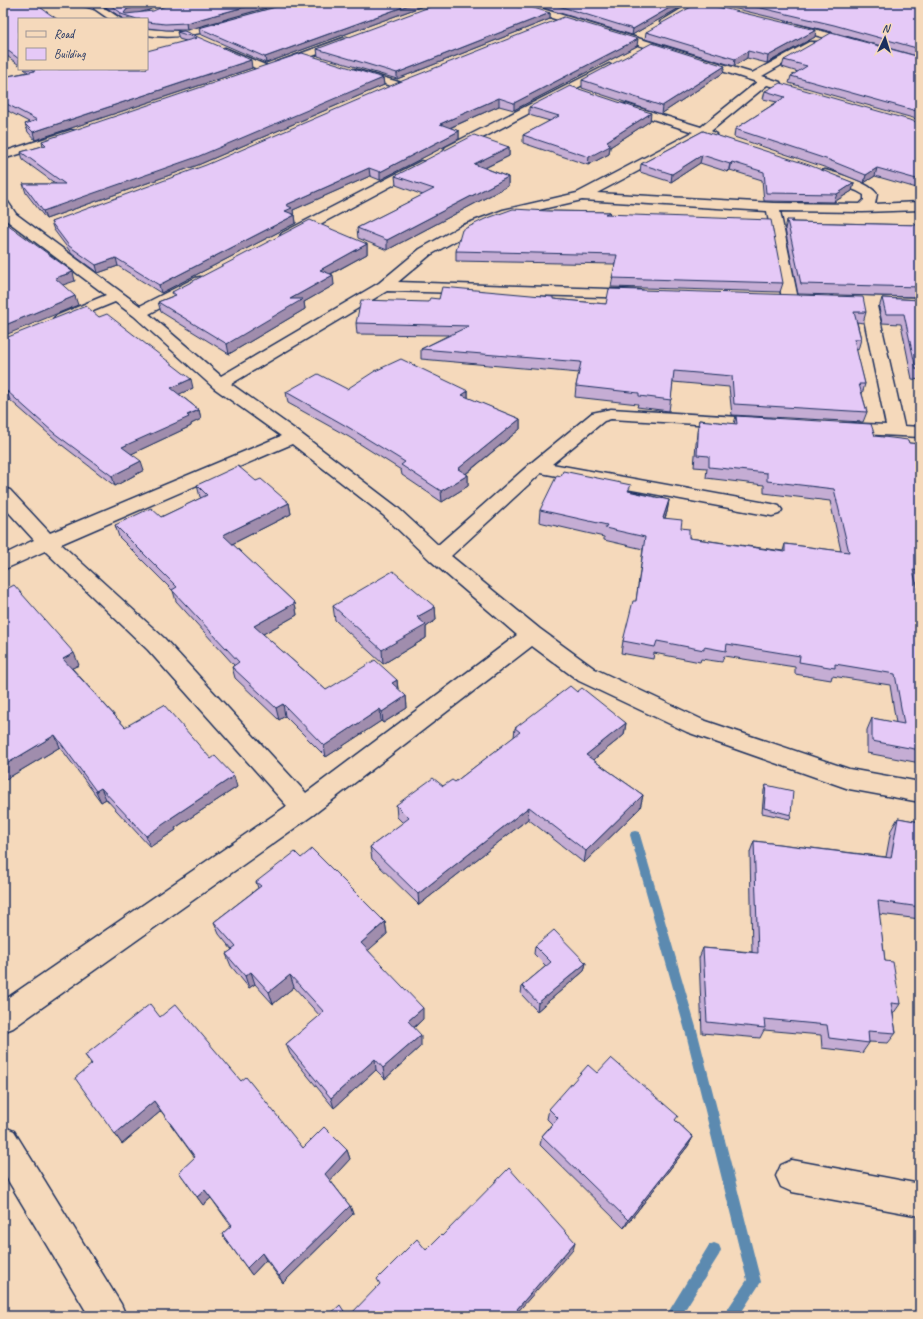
<svg xmlns="http://www.w3.org/2000/svg" width="923" height="1319" font-family="Caveat,sans-serif">
<style>
.lines{fill:none;stroke-linecap:round;stroke-linejoin:round}
.stream{fill:#5b8ab0;fill-rule:evenodd}
.street-casing{stroke:#1b2f5e;stroke-width:3}
.street{fill:#f5d9bb;fill-rule:evenodd}
.wall{fill:#c5add4;stroke:#1b2f5e}
.shaded-wall{fill:#a08dad;stroke:#1b2f5e}
.building{fill:#e5c9f7;stroke:#1b2f5e}
</style>
<rect width="100%" height="100%" fill="#f5d9bb"/>
<filter id="ink" filterUnits="userSpaceOnUse"><feTurbulence type="fractalNoise" baseFrequency=".025" numOctaves="2"/><feDisplacementMap in="SourceGraphic" scale="8" xChannelSelector="R" yChannelSelector="G"/><feConvolveMatrix kernelMatrix="1 2 1 2 8 2 1 2 1" color-interpolation-filters="sRGB"/></filter>
<g filter="url(#ink)">
<g class="lines">
<g class="stream">
<path d="M635 831 639 832 640 835 698 1034 761 1282 739 1316H723L747 1280 686 1034 630 835 631 832Z"/>
<path d="M714 1243 719 1245 721 1250 719 1255 681 1316H666L709 1245Z"/>
</g>
<defs>
<g id="street">
<path d="M86 3H97L121 19H109Z"/>
<path d="M508 3H523L752 73 809 42H817L818 44 762 76 780 82 781 84 776 87 767 85 711 131 716 134 714 137 710 138 704 136 597 193 773 203 860 204 864 200V195L857 191 821 177 819 174 821 171 825 170C838 173 870 183 877 194L875 204 920 202V210L863 212 780 211 798 299 795 302 790 304 785 302 782 299 767 211 582 200 512 216 471 232 430 255 398 282 638 290 643 291 645 294 643 297 638 298 387 291 231 384 300 433 397 507 438 545 531 463 592 413 611 409 771 419 774 423 771 427 765 428 611 419 604 421 552 464 772 504 779 506 782 510 779 514 772 516 541 473 451 556 540 629 595 669 703 720 849 769 920 782V802L849 789 687 732 579 681 532 646 313 815 13 1028 3 1032V1001L287 806 148 650 45 551 3 570V555L34 540 3 506V488L10 490 50 533 281 436 214 388 134 316 115 302 66 322 61 324 56 322 53 319 56 316 106 295 6 220 3 215V201L8 202 16 214 140 306 195 278 200 277 205 278 207 281 205 284 149 314 221 376 379 283 420 249 461 226 503 210 577 193 693 132 618 108 616 106 618 104H626L701 127 757 82 510 5ZM292 444 383 515 431 561 517 635 306 793 164 638 61 544Z"/>
<path d="M691 3H703L668 24 665 25 660 22Z"/>
<path d="M228 20 231 21 233 23 231 25C203 33 177 40 147 35V29L178 31Z"/>
<path d="M788 22 859 41 860 43 855 46 785 27 783 25Z"/>
<path d="M346 37 350 38 351 40 350 42 283 67H275L274 65 275 63Z"/>
<path d="M225 48 270 67 271 69 266 72 262 71 221 53 220 51 221 49Z"/>
<path d="M609 64 614 67 613 69 454 153H446L444 150 446 147Z"/>
<path d="M354 69 402 83 403 85 398 88 350 74 349 72Z"/>
<path d="M71 130 75 131 77 134 75 137 3 159V152Z"/>
<path d="M421 161 425 162 427 165 425 168 292 239 287 240 282 239 280 236 282 233Z"/>
<path d="M835 295 920 298V308L877 306 904 426 920 427V437L843 433 837 432 834 428 837 424 843 423 886 425 861 305 830 303 827 300 830 297Z"/>
<path d="M3 1126 14 1131 121 1304 126 1316H89L3 1172Z"/>
<path d="M792 1160 920 1184V1216L792 1192 781 1187 776 1176 781 1165Z"/>
</g>
</defs>
<use href="#street" class="street-casing"/>
<use href="#street" class="street"/>
</g>
<g class="wall">
<path d="M3 3 19 19V65L3 53Z"/>
<path d="M72 3H91L93 4 94 10Z"/>
<path d="M100 3H161L149 10 138 13 266 8 187 30H166L147 28V19H122V18Z"/>
<path d="M286 3H431L266 63 200 34 199 28 272 8Z"/>
<path d="M537 3H688L632 35 537 6Z"/>
<path d="M712 3H905L920 6V57L832 32Z"/>
<path d="M912 3H920V5Z"/>
<path d="M519 7 550 13V19L397 79 318 56 317 49Z"/>
<path d="M184 31 252 68 35 140 28 132 25 124 29 122 8 111 3 106V77L28 72 24 69H147L186 41 179 39 177 32Z"/>
<path d="M646 32 815 37 767 63 747 58 734 66 645 39Z"/>
<path d="M637 46 514 110 499 106 450 128 459 131V139L380 180 370 176 293 210V214L295 215 296 223 161 293 118 266 98 273 72 254 54 230 51 222Z"/>
<path d="M920 57V120L789 83 791 76 798 72 782 67 784 60Z"/>
<path d="M723 73 661 114 582 88V80Z"/>
<path d="M383 78 384 85 198 165 46 219 26 193 23 184H56L23 160 21 152 43 146 42 141Z"/>
<path d="M765 91 920 123V189L875 176 864 183 827 168 734 137 735 129 777 102 763 99Z"/>
<path d="M529 107 650 121 610 147 609 154 588 165 523 143V135L550 121 529 115Z"/>
<path d="M703 131 854 183 852 191 834 202 764 201 762 180 730 170 728 172 700 163 671 182 640 172 641 164Z"/>
<path d="M509 147V156L485 168 508 177V186L387 250 358 238 357 228 423 195 396 185 395 176Z"/>
<path d="M548 211 610 212 609 215 783 283 780 292 611 287 615 264 456 261V251Z"/>
<path d="M787 220 794 222 920 225V297L798 294 785 229Z"/>
<path d="M367 244V254L331 274 334 285 304 302 305 309 229 354 161 312 158 302 173 296 172 292Z"/>
<path d="M882 298 920 300V380L912 379 901 324 882 323 879 308Z"/>
<path d="M439 299H553L606 304 866 312 863 323 857 322 861 339 858 350 856 349 865 384 862 394 867 412 863 422 732 415 729 387 673 382 669 411 637 407 638 404 575 397 576 386 579 373 421 359V349L449 335 357 334 356 323Z"/>
<path d="M99 317 193 388 179 394 199 410 201 419 191 424V426L131 454 144 470 115 486 58 442 10 400 4 402 3 401V339Z"/>
<path d="M347 389 468 391V398L520 419V429L466 474 468 475V486L442 502 402 475 401 470 349 437 288 403 286 392Z"/>
<path d="M736 416 875 436 909 443 920 444V583H916L920 600V763L867 753V730L872 718 896 723 890 685 832 676 831 680 795 674V667L724 656 722 662 701 659 700 662 654 653 653 659 621 653 623 641 636 601 643 549 604 540V537L539 522 540 510 630 491 669 500 667 512 665 518 681 528 689 538 783 551 785 544 841 551 830 501 764 493V485L706 478 707 468 694 467 697 432 699 420 734 424Z"/>
<path d="M256 481 289 503 291 514 232 544 295 603 297 615 263 634 326 690 397 680 398 689 406 696 407 708 383 723 381 721 326 757 285 716 279 720 235 678 232 667 234 665 176 601 173 591 119 537 115 525 161 517 201 498 200 497 197 485Z"/>
<path d="M3 591 79 665 72 668 125 727 211 759 237 787 175 828 176 830 150 847 106 799 101 802 60 747 3 781Z"/>
<path d="M333 606 435 607 436 620 426 627V638L383 664 335 620Z"/>
<path d="M577 692 626 723 624 735 593 760 643 795 640 808 584 863 528 819 419 905 372 859 370 847 403 823 397 817 396 805 443 786 455 782 514 737 515 728Z"/>
<path d="M766 785 791 815 790 819 762 813 764 790Z"/>
<path d="M898 818 920 822V919L879 914 885 961 900 1004 893 1014 896 1033 888 1043 869 1042V1043L862 1053 822 1048 821 1035 764 1030 760 1038 702 1033 699 958 703 948 752 952 750 852 754 841 886 857 891 830Z"/>
<path d="M301 858 385 922 387 934 368 950 423 1019 414 1028 421 1046 385 1079 376 1070 334 1108 290 1054 286 1044 320 1016 294 987 273 1004 255 984 249 988 231 966 226 954 232 950 219 934 214 922 258 888 256 882Z"/>
<path d="M535 946 586 963 584 971 537 1011 521 994 522 986 546 966 534 954Z"/>
<path d="M160 1017 241 1081 303 1148 347 1150 350 1159 330 1180 350 1206 353 1214 283 1283 266 1260 252 1275 227 1241 222 1234 231 1226 211 1198 203 1205 179 1172 195 1158 161 1111 122 1144 115 1134 91 1064 85 1055Z"/>
<path d="M597 1073 676 1121 693 1137 688 1146 624 1228 540 1145 542 1136 552 1124 547 1119 549 1109Z"/>
</g>
<g class="shaded-wall">
<path d="M149 3H161L149 10 128 16 124 13 127 9Z"/>
<path d="M259 3H278L266 8 187 30 186 23Z"/>
<path d="M414 3H431L266 63 265 57Z"/>
<path d="M678 3H688L632 35 633 29Z"/>
<path d="M550 13V19L397 79V73Z"/>
<path d="M816 30 815 37 767 63 768 56Z"/>
<path d="M638 39 637 46 514 110V103Z"/>
<path d="M748 51 747 58 734 66 735 59Z"/>
<path d="M251 60 252 68 35 140 33 132Z"/>
<path d="M725 66 723 73 661 114 662 106Z"/>
<path d="M383 78 384 85 198 165 46 219 43 211Z"/>
<path d="M499 98V106L440 132V124Z"/>
<path d="M651 113 650 121 610 147 609 154 588 165 589 157 607 141Z"/>
<path d="M459 131V139L380 180V172Z"/>
<path d="M509 147V156L474 173V164Z"/>
<path d="M702 155 700 163 671 182 672 174Z"/>
<path d="M732 162 730 170 728 172 730 164Z"/>
<path d="M369 168 370 176 293 210 294 216 285 211 286 205Z"/>
<path d="M877 168 875 176 864 183 866 175Z"/>
<path d="M508 177V186L387 250V240Z"/>
<path d="M854 183 852 191 834 202 837 194Z"/>
<path d="M295 215 296 223 161 293 159 285Z"/>
<path d="M367 244V254L321 279 320 270Z"/>
<path d="M116 258 118 266 98 273 96 265Z"/>
<path d="M73 272 75 281 57 287 55 278Z"/>
<path d="M333 275 334 285 304 302 305 309 229 354 227 344 290 299Z"/>
<path d="M75 296 78 305 3 336V326Z"/>
<path d="M191 379 193 388 173 397 171 388Z"/>
<path d="M7 391 10 400 4 402 3 399V392Z"/>
<path d="M468 391V401L462 395Z"/>
<path d="M199 410 201 419 191 424V426L125 457 122 447Z"/>
<path d="M520 419V429L458 480V469Z"/>
<path d="M141 461 144 470 115 486 112 476Z"/>
<path d="M468 475V486L442 502 441 491Z"/>
<path d="M669 500 667 512 661 530 663 518Z"/>
<path d="M289 503 291 514 226 547 223 535Z"/>
<path d="M295 603 297 615 256 638 254 626Z"/>
<path d="M435 607 436 620 426 627V638L383 664 382 650 417 617Z"/>
<path d="M74 653 79 665 68 670 63 659Z"/>
<path d="M397 680 398 691 392 683Z"/>
<path d="M406 696 407 708 383 723 382 712Z"/>
<path d="M283 704 285 716 279 720 276 708Z"/>
<path d="M380 709 381 721 326 757 324 746Z"/>
<path d="M626 723 624 735 584 767 586 755Z"/>
<path d="M55 735 60 747 3 781V766Z"/>
<path d="M234 776 237 787 175 828 176 830 150 847 146 836 171 818Z"/>
<path d="M101 788 106 799 101 802 96 791Z"/>
<path d="M643 795 640 808 584 863 586 851Z"/>
<path d="M529 807 528 819 419 905 418 894Z"/>
<path d="M385 922 387 934 363 955 361 943Z"/>
<path d="M586 963 584 971 537 1011 538 1003Z"/>
<path d="M251 972 255 984 249 988 245 976Z"/>
<path d="M290 975 294 987 273 1004 269 992Z"/>
<path d="M423 1008V1019L409 1032 408 1021Z"/>
<path d="M421 1035V1046L385 1079 383 1068Z"/>
<path d="M375 1059 376 1070 334 1108 331 1098Z"/>
<path d="M154 1101 161 1111 122 1144 115 1134Z"/>
<path d="M693 1137 688 1146 624 1228 628 1220Z"/>
<path d="M347 1150 350 1159 328 1183 325 1174Z"/>
<path d="M205 1190 211 1198 203 1205 197 1197Z"/>
<path d="M350 1206 353 1214 283 1283 279 1276Z"/>
<path d="M575 1242 573 1249 515 1315 517 1309Z"/>
<path d="M262 1253 266 1260 252 1275 247 1268Z"/>
</g>
<g class="building">
<path d="M3 3H34L57 19H19V59L3 47Z"/>
<path d="M107 3H149L127 9 124 13 126 14 153 11 165 6 169 3H259L186 23 165 24 147 22V19H137L121 14 120 12Z"/>
<path d="M286 3H414L265 57 199 28 272 8Z"/>
<path d="M440 3H505L519 7 524 5 550 13 397 73 317 49Z"/>
<path d="M549 3H678L633 29Z"/>
<path d="M698 3H701L816 30 768 56 748 51 735 59 646 32Z"/>
<path d="M740 3H905L920 6V49L834 25Z"/>
<path d="M564 17 638 39 514 103 499 98 440 124 459 131 380 172 369 168 286 205 292 208 285 211 295 215 159 285 116 258 96 265 69 246 51 222 206 165 402 81Z"/>
<path d="M184 31 251 60 33 132 25 124 37 120 5 103 3 101V77L35 71 32 69H147V51L197 38 177 32Z"/>
<path d="M831 33 920 57V112L791 76 807 66 784 60Z"/>
<path d="M652 43 725 66 662 106 582 80Z"/>
<path d="M302 53 383 78 197 157 43 211 23 184H65L21 152 46 145 42 141Z"/>
<path d="M780 83 920 123V180L877 168 866 175 829 160 735 129 785 97 765 91Z"/>
<path d="M570 86 651 113 607 141 610 146 589 157 523 135 559 116 529 107Z"/>
<path d="M703 131 809 165 854 183 837 194 766 193 764 172 732 162 730 164 702 155 672 174 641 164Z"/>
<path d="M474 135 509 147 474 164 508 177 387 240 357 228 434 189 395 176Z"/>
<path d="M513 209 548 211 610 212 605 214 771 220 783 283 612 278 617 255 456 251 462 230 485 219Z"/>
<path d="M310 220 367 244 320 270 333 275 290 299H303L227 344 158 302 176 295 172 292Z"/>
<path d="M787 220H794L791 222 920 225V287L801 284Z"/>
<path d="M3 221 73 272 55 278 75 296 3 326Z"/>
<path d="M442 287 553 297V299L606 304 609 289 863 297 866 312H854L861 339H854L865 384H859L867 412 734 404 732 376 674 371 671 400 639 396V393L576 386 581 362 421 349 469 326 356 323 361 300 428 302 430 298 439 299Z"/>
<path d="M882 298 920 300V370L916 369 904 314H886Z"/>
<path d="M86 306 99 317 107 314 191 379 171 388 199 410 187 415 189 417 122 447 141 461 112 476 54 433 7 391 3 392V339Z"/>
<path d="M401 359 468 391 462 395 520 419 458 469 468 475 441 491 401 465 405 462 348 427 286 392 318 374 347 389 375 371Z"/>
<path d="M736 416 871 424 875 436 908 440 909 443 920 444V571L913 570 920 600V750L872 741V718L904 724 895 674 835 664V668L799 662 800 656 727 644 726 651 704 647V650L657 641 655 647 623 641 633 601H636L645 537 605 528 607 525 540 510 557 475 561 476 563 471 631 485 628 491 669 500 663 518 682 520 681 528 689 529V538L785 552V544L849 552 834 489 767 481V473L709 467V456L697 455 699 420 737 424Z"/>
<path d="M238 466 256 481 261 479 289 503 223 535 295 603 254 626 326 690 375 660 397 680 392 683 406 696 382 712 380 709 324 746 283 704 276 708 232 667 239 662 172 590 177 587 115 525 151 508 161 517 207 495 197 485Z"/>
<path d="M393 571 435 607 417 617 426 625 382 650 333 606Z"/>
<path d="M14 585 74 653 63 659 125 727 164 705 211 759 215 756 234 776 171 818V819L146 836 101 788 96 791 55 735 3 766V591Z"/>
<path d="M570 686 577 692 582 688 626 723 586 755 643 795 586 851 529 807 418 894 370 847 409 818 396 805 433 778 443 786 452 780 455 782 520 732 515 728Z"/>
<path d="M766 785 793 791 791 815 764 808Z"/>
<path d="M898 818 920 822V907L878 901 885 961 893 962 900 1004 891 1003 896 1033 868 1031 869 1043 829 1038 827 1025 764 1019 765 1028 707 1022 703 948 758 953 754 841 891 858Z"/>
<path d="M312 849 385 922 361 943 423 1008 408 1021 421 1035 383 1068 375 1059 331 1098 286 1044 324 1012 290 975 269 992 251 972 245 976 226 954 236 947 214 922 261 886 256 882 295 852 301 858Z"/>
<path d="M554 930 586 963 538 1003 522 986 551 962 535 946Z"/>
<path d="M150 1004 160 1017 176 1004 241 1081 246 1077 303 1148 324 1127 347 1150 325 1174 350 1206 279 1276 262 1253 247 1268 222 1234 232 1225 205 1190 197 1197 179 1172 195 1157 154 1101 115 1134 75 1078 92 1064 85 1055Z"/>
<path d="M611 1058 678 1116 675 1120 693 1137 628 1220 542 1136 558 1118 549 1109 588 1065 597 1073Z"/>
<path d="M509 1168 575 1242 517 1309 522 1316H349L380 1284 377 1279 417 1239 426 1250 441 1235 442 1236Z"/>
<path d="M340 1305 347 1316H328Z"/>
</g>
</g>
<rect width="923" height="1319" fill="none" stroke="#f5d9bb" stroke-width="16"/>
<rect x="8" y="8" width="907" height="1303" fill="none" stroke="#1b2f5e" stroke-width="1.5" filter="url(#ink)"/>
<rect x="18" y="18" width="130" height="52" fill="#f5d9bb" stroke="#9e9596"/>
<rect x="26" y="31" width="20" height="6" fill="#f5d9bb" stroke="#9e9596"/>
<text x="54" y="38" font-size="12" fill="#1b2f5e">Road</text>
<rect x="26" y="48" width="20" height="12" fill="#e5c9f7" stroke="#9e9596"/>
<text x="54" y="58" font-size="12" fill="#1b2f5e">Building</text>
<g transform="translate(885 38) rotate(4)" stroke="#f5d9bb" stroke-width="3" paint-order="stroke">
<path d="M0-3L7 15L0 10L-7 15Z" fill="#1b2f5e"/>
<text y="-6" font-size="11" font-weight="bold" text-anchor="middle" fill="#1b2f5e">N</text>
</g>
</svg>
